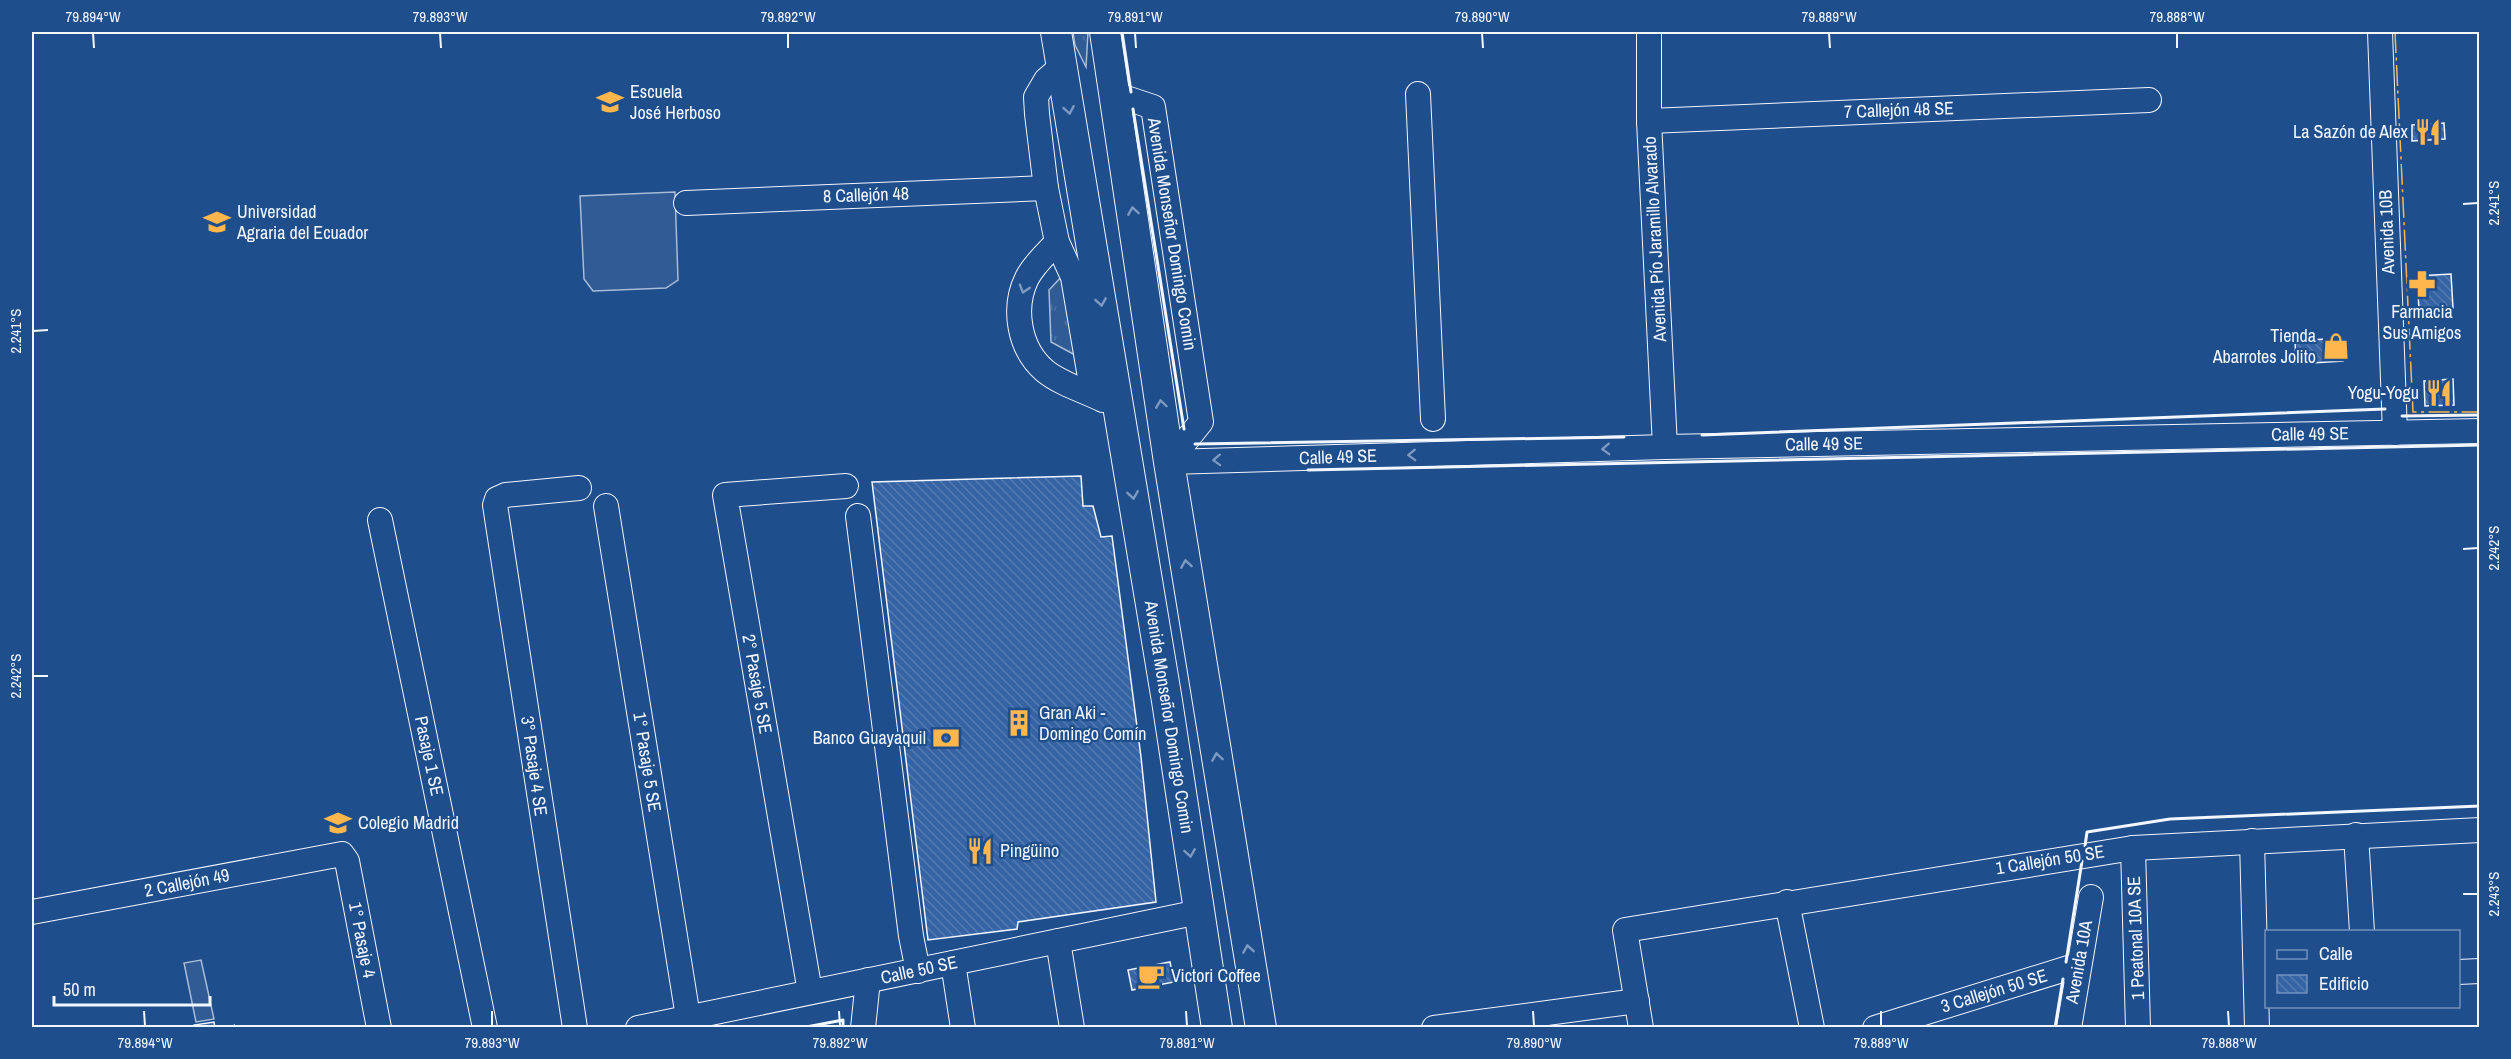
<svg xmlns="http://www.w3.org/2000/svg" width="2511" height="1059" font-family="'Archivo Narrow',sans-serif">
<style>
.grass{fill:url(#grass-tufts);stroke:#a8bbd7;stroke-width:1.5}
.built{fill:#305b95;stroke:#a8bbd7;stroke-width:1.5}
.building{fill:url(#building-back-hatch);stroke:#f2f6ff;stroke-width:1.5}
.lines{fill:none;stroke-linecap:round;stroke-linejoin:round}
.minor-casing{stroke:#f2f6ff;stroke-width:26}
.major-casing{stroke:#f2f6ff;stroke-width:32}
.minor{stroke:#1f4e8c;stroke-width:24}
.major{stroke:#1f4e8c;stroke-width:30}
.fence{stroke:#f2f6ff;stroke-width:1.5;stroke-dasharray:8 3;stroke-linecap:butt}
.wall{stroke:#f2f6ff;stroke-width:3}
.power{stroke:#ffb74d;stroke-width:1.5;stroke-dasharray:21 4.5 3 4.5;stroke-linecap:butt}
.oneway{stroke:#7e9ac0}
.ticks{fill:none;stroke:#f2f6ff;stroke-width:2}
.labels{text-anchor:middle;stroke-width:4.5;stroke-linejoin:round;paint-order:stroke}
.poi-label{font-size:18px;fill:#f2f6ff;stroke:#1f4e8c;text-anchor:start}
.street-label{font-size:18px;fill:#f2f6ff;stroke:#1f4e8c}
.neatline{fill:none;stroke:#f2f6ff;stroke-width:2}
.ticks-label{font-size:15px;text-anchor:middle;fill:#f2f6ff}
</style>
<defs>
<pattern id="grass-tufts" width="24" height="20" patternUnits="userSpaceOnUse" patternTransform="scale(1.5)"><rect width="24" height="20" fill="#305b95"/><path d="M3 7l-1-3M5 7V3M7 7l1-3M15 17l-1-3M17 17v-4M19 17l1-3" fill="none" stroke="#4e73a5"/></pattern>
<pattern id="building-back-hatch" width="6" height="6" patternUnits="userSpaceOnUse" patternTransform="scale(1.5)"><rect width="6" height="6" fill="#3563a3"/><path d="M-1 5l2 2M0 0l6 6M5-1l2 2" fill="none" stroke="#537ab1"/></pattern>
</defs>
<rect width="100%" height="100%" fill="#1f4e8c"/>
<g class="grass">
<path d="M1073 32H1088L1086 67 1075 45Z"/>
<path d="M1064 274 1077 356 1051 342 1049 290Z"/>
</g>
<g class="built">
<path d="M675 192 678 280 666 288 593 291 584 279 580 196Z"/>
<path d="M201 960 214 1019 196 1022 184 963Z"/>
</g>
<g class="building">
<path d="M2444 123 2445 139 2412 141V125Z"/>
<path d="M2451 274 2453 308 2419 310 2417 276Z"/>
<path d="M2341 338 2343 361 2296 364 2295 341Z"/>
<path d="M2453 379 2454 405 2425 406 2424 381Z"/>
<path d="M1081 476 1083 506H1093L1101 537 1112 536 1141 757 1156 902 1018 922 1017 929 928 940 872 482Z"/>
<path d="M1170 962 1174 982 1132 990 1128 970Z"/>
<path d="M214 1022 215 1028H195L194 1025Z"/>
</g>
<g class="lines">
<defs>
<g id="minor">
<path d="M1649 32V121L1665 447"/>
<path d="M2380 32 2395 433"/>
<path d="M1062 66 1046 80 1036 97 1037 114 1046 188 1057 242 1073 277 1093 395"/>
<path d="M1114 94 1153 107 1201 422 1169 462"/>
<path d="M1418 94 1433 419"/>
<path d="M1649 121 2149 100"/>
<path d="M686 203 1046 188"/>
<path d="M1057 242C1047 253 1034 264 1027 278 1012 308 1019 349 1045 371 1061 384 1085 391 1103 400"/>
<path d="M1169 462 1665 447 2480 431"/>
<path d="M606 506 688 1017"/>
<path d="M858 516 911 936 918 971"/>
<path d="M380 520 485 1028"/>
<path d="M2356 835 2362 932"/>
<path d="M2252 841 2257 1028"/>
<path d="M2133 848 2138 1028"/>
<path d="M1787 902 1812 1028"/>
<path d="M32 912 342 854 347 861 379 1028"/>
<path d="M1058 941 1072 1028"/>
<path d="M953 963 963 1028"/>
<path d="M2458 972 2480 971"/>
<path d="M810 992 725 495 846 486"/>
<path d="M575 1028 495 505 497 499 506 495 579 488"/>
<path d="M638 1028 1199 912"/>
<path d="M863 1028 868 980"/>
<path d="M1434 1028 1637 1001"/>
<path d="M1641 1028 1625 930 2133 848 2480 830"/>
<path d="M1875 1028 2078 965"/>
<path d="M2069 1028 2091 897"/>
</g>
<g id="major">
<path d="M1056 32 1167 701 1217 1028"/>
<path d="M1105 32 1169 462 1261 1028"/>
</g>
</defs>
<use href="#minor" class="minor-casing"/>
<use href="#major" class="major-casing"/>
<use href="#minor" class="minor"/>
<use href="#major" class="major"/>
<path class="fence" d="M223 1028 235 1025"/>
<g class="wall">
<path d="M1122 32 1131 92"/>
<path d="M1133 109 1184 429"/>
<path d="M2402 416 2480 415"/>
<path d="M1702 435 2385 409"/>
<path d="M1195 444 1624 437"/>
<path d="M1308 470 2480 445"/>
<path d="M2085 846 2087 832 2170 819 2480 806"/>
<path d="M2066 962 2082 861"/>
<path d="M801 1028 843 1020V1028"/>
<path d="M2055 1028 2063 979"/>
</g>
<path class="power" d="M2395 32 2413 412H2480"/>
</g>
<defs><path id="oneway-chevron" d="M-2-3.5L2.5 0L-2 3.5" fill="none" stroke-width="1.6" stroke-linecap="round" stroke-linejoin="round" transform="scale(1.5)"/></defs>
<g class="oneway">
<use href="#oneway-chevron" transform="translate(1069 110) rotate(80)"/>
<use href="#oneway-chevron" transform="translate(1133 211) rotate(-99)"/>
<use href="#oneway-chevron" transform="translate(1024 289) rotate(107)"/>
<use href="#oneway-chevron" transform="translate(1101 302) rotate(81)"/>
<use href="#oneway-chevron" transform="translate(1161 404) rotate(-98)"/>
<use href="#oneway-chevron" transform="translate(1606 449) rotate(178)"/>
<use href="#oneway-chevron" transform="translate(1412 455) rotate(178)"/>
<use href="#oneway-chevron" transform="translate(1217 460) rotate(178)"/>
<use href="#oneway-chevron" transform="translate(1133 495) rotate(81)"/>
<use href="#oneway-chevron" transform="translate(1186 564) rotate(-99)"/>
<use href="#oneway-chevron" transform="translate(1217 757) rotate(-99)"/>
<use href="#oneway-chevron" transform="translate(1190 853) rotate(81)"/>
<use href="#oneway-chevron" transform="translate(1248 949) rotate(-99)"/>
</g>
<path class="ticks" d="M93 33 94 48M440 33 441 48M788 33V48M1135 33 1136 48M1482 33 1483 48M1829 33 1830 48M2177 33V48M2463 204 2478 203M33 331 48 330M2463 549 2478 548M33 676H48M2463 894H2478M144 1011 145 1026M492 1011V1026M839 1011 840 1026M1186 1011 1187 1026M1533 1011 1534 1026M1881 1011V1026M2228 1011 2229 1026"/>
<defs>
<symbol id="school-bare" viewBox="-9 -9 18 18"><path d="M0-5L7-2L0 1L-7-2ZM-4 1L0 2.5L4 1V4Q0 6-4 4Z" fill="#ffb74d" stroke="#1f4e8c" stroke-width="2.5" paint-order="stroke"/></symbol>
<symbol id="restaurant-bare" viewBox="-9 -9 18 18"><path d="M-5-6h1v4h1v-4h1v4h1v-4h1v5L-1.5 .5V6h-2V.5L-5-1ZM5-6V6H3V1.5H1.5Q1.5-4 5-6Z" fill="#ffb74d" stroke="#1f4e8c" stroke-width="2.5" paint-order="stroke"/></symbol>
<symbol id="university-bare" viewBox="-9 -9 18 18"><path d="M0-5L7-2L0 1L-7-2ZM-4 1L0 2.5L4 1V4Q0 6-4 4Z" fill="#ffb74d" stroke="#1f4e8c" stroke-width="2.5" paint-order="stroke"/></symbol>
<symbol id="pharmacy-bare" viewBox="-9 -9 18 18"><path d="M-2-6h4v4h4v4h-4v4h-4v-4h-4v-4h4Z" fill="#ffb74d" stroke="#1f4e8c" stroke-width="2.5" paint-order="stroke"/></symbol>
<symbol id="shop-bare" viewBox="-9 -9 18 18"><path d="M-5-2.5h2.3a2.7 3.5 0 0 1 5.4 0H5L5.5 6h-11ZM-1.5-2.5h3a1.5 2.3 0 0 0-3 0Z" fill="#ffb74d" stroke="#1f4e8c" stroke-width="2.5" paint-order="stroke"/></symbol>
<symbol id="building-bare" viewBox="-9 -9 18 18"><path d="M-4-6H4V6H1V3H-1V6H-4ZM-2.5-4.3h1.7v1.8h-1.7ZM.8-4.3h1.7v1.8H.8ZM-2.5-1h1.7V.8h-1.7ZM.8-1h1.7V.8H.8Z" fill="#ffb74d" stroke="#1f4e8c" stroke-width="2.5" paint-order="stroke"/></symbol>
<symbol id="bank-bare" viewBox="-9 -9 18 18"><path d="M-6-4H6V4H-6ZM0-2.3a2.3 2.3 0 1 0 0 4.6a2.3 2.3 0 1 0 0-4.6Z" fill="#ffb74d" stroke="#1f4e8c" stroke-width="2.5" paint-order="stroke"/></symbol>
<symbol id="cafe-bare" viewBox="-9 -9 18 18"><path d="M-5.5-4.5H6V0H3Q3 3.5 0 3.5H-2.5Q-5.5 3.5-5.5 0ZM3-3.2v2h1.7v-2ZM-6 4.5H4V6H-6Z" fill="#ffb74d" stroke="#1f4e8c" stroke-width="2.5" paint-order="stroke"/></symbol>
</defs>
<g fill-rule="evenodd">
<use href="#school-bare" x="591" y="83" width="38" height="38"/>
<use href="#restaurant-bare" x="2409" y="113" width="38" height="38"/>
<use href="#university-bare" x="198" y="203" width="38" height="38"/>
<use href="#pharmacy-bare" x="2403" y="265" width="38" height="38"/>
<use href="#shop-bare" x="2317" y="327" width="38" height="38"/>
<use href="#restaurant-bare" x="2420" y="374" width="38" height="38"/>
<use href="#building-bare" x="1000" y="704" width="38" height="38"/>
<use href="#bank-bare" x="927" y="719" width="38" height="38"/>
<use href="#school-bare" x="319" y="804" width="38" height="38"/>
<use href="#restaurant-bare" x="961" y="832" width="38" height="38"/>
<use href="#cafe-bare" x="1132" y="957" width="38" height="38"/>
</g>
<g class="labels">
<g class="poi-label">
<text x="630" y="98">Escuela<tspan x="630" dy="21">José Herboso</tspan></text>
<text x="2408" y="138" text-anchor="end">La Sazón de Alex</text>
<text x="237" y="218">Universidad<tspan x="237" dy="21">Agraria del Ecuador</tspan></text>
<text x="2422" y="318" text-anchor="middle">Farmacia<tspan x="2422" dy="21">Sus Amigos</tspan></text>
<text x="2316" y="342" text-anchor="end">Tienda<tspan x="2316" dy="21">Abarrotes Jolito</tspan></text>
<text x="2419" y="399" text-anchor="end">Yogu-Yogu</text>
<text x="1039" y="719">Gran Aki -<tspan x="1039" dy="21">Domingo Comín</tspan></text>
<text x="926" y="744" text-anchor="end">Banco Guayaquil</text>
<text x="358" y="829">Colegio Madrid</text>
<text x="1000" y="857">Pingüino</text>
<text x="1171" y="982">Victori Coffee</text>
</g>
<g class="street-label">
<text transform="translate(1899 110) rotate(-2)" y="6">7 Callejón 48 SE</text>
<text transform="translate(866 195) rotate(-2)" y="6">8 Callejón 48</text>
<text transform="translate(2387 232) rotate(-92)" y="6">Avenida 10B</text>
<text transform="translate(1172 234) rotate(81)" y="6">Avenida Monseñor Domingo Comin</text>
<text transform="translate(1655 239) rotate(-93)" y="6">Avenida Pío Jaramillo Alvarado</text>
<text transform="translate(2310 434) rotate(-1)" y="6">Calle 49 SE</text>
<text transform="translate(1824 444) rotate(-1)" y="6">Calle 49 SE</text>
<text transform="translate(1338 457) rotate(-2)" y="6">Calle 49 SE</text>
<text transform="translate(757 684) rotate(80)" y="6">2° Pasaje 5 SE</text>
<text transform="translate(1169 717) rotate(81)" y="6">Avenida Monseñor Domingo Comin</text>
<text transform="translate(429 756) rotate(78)" y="6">Pasaje 1 SE</text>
<text transform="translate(647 762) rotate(81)" y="6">1° Pasaje 5 SE</text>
<text transform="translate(534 766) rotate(82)" y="6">3° Pasaje 4 SE</text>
<text transform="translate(2050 860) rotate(-9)" y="6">1 Callejón 50 SE</text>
<text transform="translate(187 883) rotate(-11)" y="6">2 Callejón 49</text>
<text transform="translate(2136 938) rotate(-92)" y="6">1 Peatonal 10A SE</text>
<text transform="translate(362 940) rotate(79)" y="6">1° Pasaje 4</text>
<text transform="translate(2079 962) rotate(-80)" y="6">Avenida 10A</text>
<text transform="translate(919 970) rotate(-12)" y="6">Calle 50 SE</text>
<text transform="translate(1994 991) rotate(-17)" y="6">3 Callejón 50 SE</text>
</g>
</g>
<rect width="2511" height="1059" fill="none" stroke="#1f4e8c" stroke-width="66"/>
<rect x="2265" y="930" width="195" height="78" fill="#1f4e8c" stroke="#7391ba" stroke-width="1.5"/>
<rect x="2277" y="950" width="30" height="9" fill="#1f4e8c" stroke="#7391ba" stroke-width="1.5"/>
<text x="2319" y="960" font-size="18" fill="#f2f6ff">Calle</text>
<rect x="2277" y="975" width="30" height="18" fill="url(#building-back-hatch)" stroke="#7391ba" stroke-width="1.5"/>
<text x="2319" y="990" font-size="18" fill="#f2f6ff">Edificio</text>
<path d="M54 996v9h156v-9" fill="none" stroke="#f2f6ff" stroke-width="3"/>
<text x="63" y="996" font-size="18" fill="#f2f6ff" stroke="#1f4e8c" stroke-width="4.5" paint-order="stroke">50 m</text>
<rect x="33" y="33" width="2445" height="993" class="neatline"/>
<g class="ticks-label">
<text x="93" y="22">79.894°W</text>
<text x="440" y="22">79.893°W</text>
<text x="788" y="22">79.892°W</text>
<text x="1135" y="22">79.891°W</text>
<text x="1482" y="22">79.890°W</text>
<text x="1829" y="22">79.889°W</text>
<text x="2177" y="22">79.888°W</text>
<text transform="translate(2494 203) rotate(-90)" y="5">2.241°S</text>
<text transform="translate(16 331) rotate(-90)" y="5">2.241°S</text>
<text transform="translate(2494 548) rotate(-90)" y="5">2.242°S</text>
<text transform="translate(16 676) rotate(-90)" y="5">2.242°S</text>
<text transform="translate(2494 894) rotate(-90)" y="5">2.243°S</text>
<text x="145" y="1048">79.894°W</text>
<text x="492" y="1048">79.893°W</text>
<text x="840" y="1048">79.892°W</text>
<text x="1187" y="1048">79.891°W</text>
<text x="1534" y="1048">79.890°W</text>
<text x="1881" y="1048">79.889°W</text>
<text x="2229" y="1048">79.888°W</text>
</g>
</svg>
